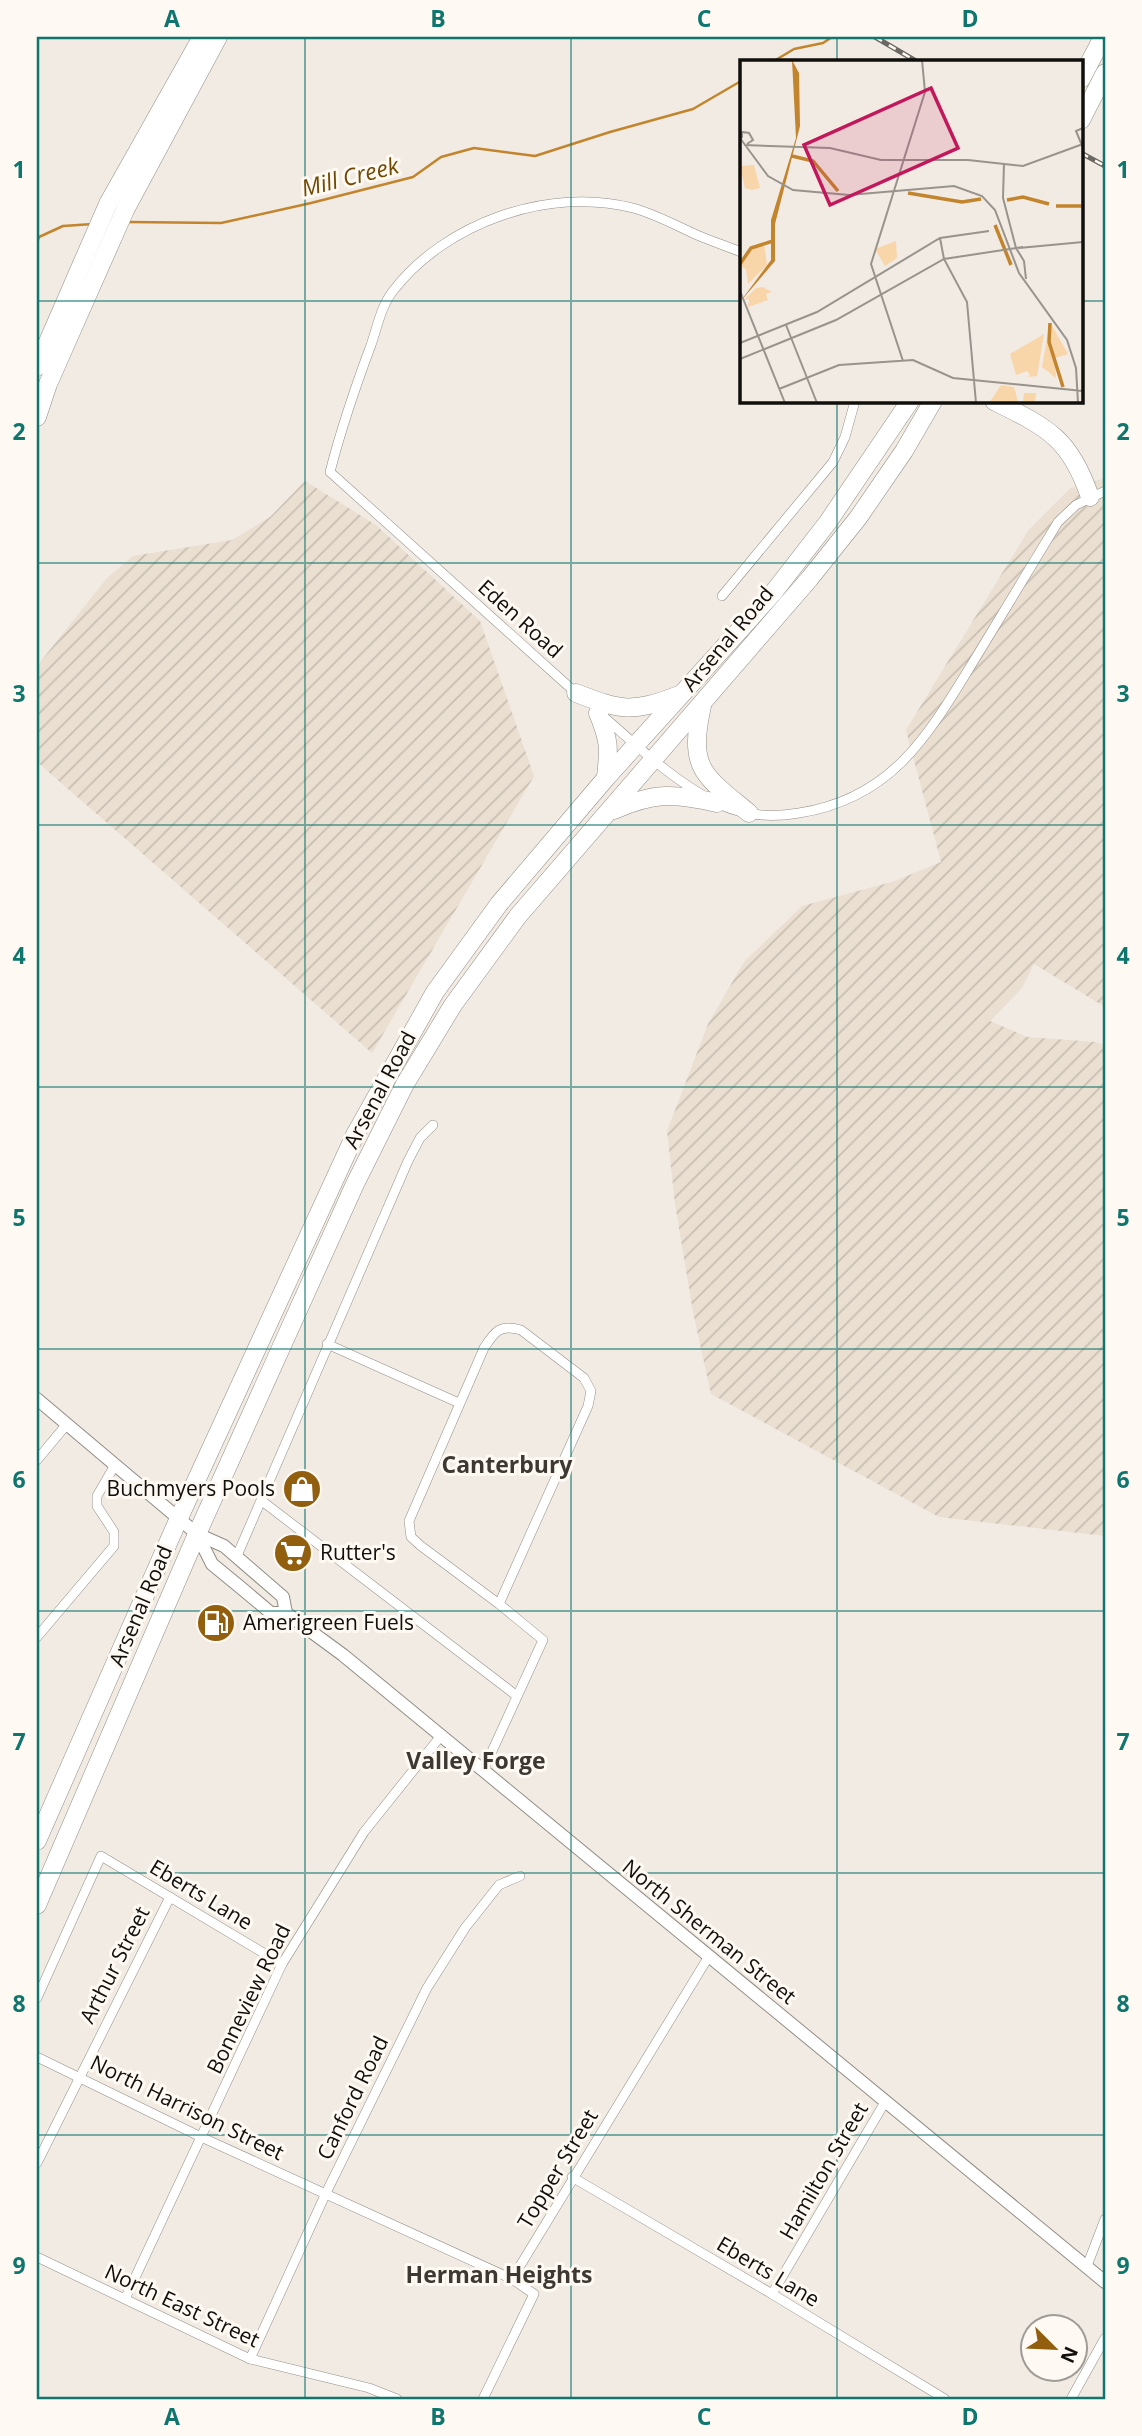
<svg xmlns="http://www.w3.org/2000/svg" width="1142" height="2436" font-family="'Open Sans',sans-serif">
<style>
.industrial{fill:url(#industrial-furrows)}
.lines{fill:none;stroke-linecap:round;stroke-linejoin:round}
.stream{stroke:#c2852d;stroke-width:2.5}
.street-casing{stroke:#938d86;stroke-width:10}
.secondary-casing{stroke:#938d86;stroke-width:14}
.highway-casing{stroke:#938d86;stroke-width:19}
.street{stroke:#fff;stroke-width:9}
.secondary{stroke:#fff;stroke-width:12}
.highway{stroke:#fff;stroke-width:18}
.rail-casing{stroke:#6b6762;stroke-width:5}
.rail{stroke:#fef9f2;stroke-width:2.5;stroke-dasharray:8;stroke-linecap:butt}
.grid{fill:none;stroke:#0f766e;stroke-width:2;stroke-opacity:0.55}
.labels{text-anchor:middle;stroke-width:6;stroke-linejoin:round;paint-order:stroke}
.street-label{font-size:21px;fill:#110f0c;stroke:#fef9f2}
.poi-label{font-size:21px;fill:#110f0c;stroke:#fef9f2;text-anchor:start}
.water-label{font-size:23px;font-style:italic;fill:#714903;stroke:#fef9f2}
.neighbourhood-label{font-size:23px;font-weight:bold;fill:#3d3832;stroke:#fef9f2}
.inset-river{fill:none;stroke:#c2852d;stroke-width:3.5}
.inset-road{fill:none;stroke:#98938d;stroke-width:2}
.view{fill:#c2185b;fill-opacity:0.15;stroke:#c2185b;stroke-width:3.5}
.inset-edge{fill:none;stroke:#110f0c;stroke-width:3.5}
.neatline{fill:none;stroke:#0f766e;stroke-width:2.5}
.grid-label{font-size:23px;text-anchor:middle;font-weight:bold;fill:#0f766e}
</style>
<defs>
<pattern id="industrial-furrows" width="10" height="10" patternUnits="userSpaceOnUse" patternTransform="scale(1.75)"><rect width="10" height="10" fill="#eadfd1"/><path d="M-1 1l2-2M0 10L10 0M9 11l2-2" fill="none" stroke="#c8beb2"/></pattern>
</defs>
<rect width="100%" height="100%" fill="#f2ebe3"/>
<g class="industrial">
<path d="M1105 478V1007L1034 964 1022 988 990 1021 1027 1037 1096 1042 1105 1045V1536L939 1517 711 1394 693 1312 675 1204 667 1131 708 1024 744 962 802 906 895 881 941 862 906 730 1028 531 1071 488Z"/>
<path d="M305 481 376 525 480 621 534 776 372 1053 37 762V666L107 578 133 556 232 540 270 517Z"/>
</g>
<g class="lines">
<g class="stream">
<path d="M774 61 794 49 823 43 832 37"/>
<path d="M128 222 221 223 311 203 413 177 441 157 474 148 535 156 610 132 693 109 741 81"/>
<path d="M37 243 39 237 63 226 93 224"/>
</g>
<defs>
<g id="street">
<path d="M722 596 833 462 845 437 855 401"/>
<path d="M576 693 330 472C341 429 355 388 371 345 377 328 381 306 393 291 445 223 549 186 633 208 655 214 675 225 697 235 711 241 726 246 741 252"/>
<path d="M603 716C638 747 675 782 717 803 743 816 770 818 799 813 896 798 931 730 978 654 1005 610 1031 566 1058 522L1076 505 1105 491"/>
<path d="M327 1344 459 1403"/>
<path d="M37 1460 67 1424"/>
<path d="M262 1501 517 1696"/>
<path d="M236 1558 408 1161 420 1138 433 1125"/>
<path d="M37 1637 114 1546V1532L97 1506V1496L115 1465"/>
<path d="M483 1771 543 1640 499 1604 421 1546 411 1537 409 1521 484 1348C495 1331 500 1324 521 1330L584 1378 591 1391 588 1406 499 1604"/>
<path d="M37 1998 101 1856 282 1964"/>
<path d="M37 2057 201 2137 512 2279"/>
<path d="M37 2163 170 1897"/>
<path d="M572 2177 772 2294 945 2399"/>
<path d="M37 2257 250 2359 369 2388 397 2399"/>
<path d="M1087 2266 1105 2219"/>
<path d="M772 2294 885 2102"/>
<path d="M125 2299 282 1964 364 1832 440 1737"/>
<path d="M250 2359 326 2193 427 1988 465 1928 499 1885 520 1876"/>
<path d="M483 2399 534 2294 512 2279 709 1956"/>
<path d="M1071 2399 1105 2338"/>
</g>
<g id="secondary">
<path d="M37 1399 197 1534 224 1546 283 1597 286 1613"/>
<path d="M197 1534 212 1564 240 1587 271 1613H286L343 1655 1105 2282"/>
</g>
<g id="highway">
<path d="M1081 79 1103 37"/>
<path d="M1081 120 1105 73"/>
<path d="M37 367 108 204 202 37"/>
<path d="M994 401C1048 428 1070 438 1090 497"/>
<path d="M37 417 48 384 125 210 218 37"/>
<path d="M576 693C622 711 632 713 679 695"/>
<path d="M702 706C688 769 703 775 749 813"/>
<path d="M598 713C610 742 609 748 606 778"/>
<path d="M614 810C655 792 674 793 717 803"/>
<path d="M37 1841 179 1518 355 1135 435 992 499 904 606 778 773 593 828 522 910 401"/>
<path d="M37 1905 197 1534 355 1184 405 1084 453 1005 518 916 810 578 858 518 904 451 933 401"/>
</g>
</defs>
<use href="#street" class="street-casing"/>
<use href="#secondary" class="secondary-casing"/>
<use href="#highway" class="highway-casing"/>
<use href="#street" class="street"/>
<use href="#secondary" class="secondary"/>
<use href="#highway" class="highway"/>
<defs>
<g id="rail">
<path d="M875 37 916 61"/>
<path d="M1081 153 1105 166"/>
</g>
</defs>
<use href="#rail" class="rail-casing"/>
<use href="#rail" class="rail"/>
</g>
<path class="grid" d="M305 37V2399M571 37V2399M837 37V61M37 301H741M1081 301H1105M837 401V2399M37 563H1105M37 825H1105M37 1087H1105M37 1349H1105M37 1611H1105M37 1873H1105M37 2135H1105"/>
<defs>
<symbol id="shop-disc" viewBox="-11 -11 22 22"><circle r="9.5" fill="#915f0e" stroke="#fef9f2"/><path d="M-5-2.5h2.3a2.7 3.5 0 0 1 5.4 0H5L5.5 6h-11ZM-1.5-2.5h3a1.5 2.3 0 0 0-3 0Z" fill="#fff"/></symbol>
<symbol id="supermarket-disc" viewBox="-11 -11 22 22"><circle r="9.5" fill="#915f0e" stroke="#fef9f2"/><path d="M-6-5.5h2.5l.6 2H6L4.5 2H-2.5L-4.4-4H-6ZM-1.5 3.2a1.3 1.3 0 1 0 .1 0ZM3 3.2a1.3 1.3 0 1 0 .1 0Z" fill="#fff"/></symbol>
<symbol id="fuel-disc" viewBox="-11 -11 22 22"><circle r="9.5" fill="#915f0e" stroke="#fef9f2"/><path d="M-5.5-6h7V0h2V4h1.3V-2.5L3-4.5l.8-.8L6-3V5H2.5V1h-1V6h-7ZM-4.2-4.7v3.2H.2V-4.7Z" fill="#fff"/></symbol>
</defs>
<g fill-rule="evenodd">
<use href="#shop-disc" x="280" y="1467" width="44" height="44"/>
<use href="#supermarket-disc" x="271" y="1531" width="44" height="44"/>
<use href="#fuel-disc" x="194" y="1601" width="44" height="44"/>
</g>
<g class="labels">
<g class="street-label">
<text transform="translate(520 619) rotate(42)" y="7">Eden Road</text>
<text transform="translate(728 639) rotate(-50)" y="7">Arsenal Road</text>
<text transform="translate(380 1090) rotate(-62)" y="7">Arsenal Road</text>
<text transform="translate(141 1606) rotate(-67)" y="7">Arsenal Road</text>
<text transform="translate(201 1895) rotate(31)" y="7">Eberts Lane</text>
<text transform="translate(709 1932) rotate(39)" y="7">North Sherman Street</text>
<text transform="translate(115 1965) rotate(-63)" y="7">Arthur Street</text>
<text transform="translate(249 1999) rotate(-64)" y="7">Bonneview Road</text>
<text transform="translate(353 2098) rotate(-64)" y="7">Canford Road</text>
<text transform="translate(187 2108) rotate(26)" y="7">North Harrison Street</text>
<text transform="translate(558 2169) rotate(-59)" y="7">Topper Street</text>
<text transform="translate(824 2171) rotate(-60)" y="7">Hamilton Street</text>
<text transform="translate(768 2272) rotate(31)" y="7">Eberts Lane</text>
<text transform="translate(182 2306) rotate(25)" y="7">North East Street</text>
</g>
<g class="poi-label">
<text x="275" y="1496" text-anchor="end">Buchmyers Pools</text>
<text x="320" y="1560">Rutter's</text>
<text x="243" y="1630">Amerigreen Fuels</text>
</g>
<g class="water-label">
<text transform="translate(350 177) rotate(-14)" y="8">Mill Creek</text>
</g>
<g class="neighbourhood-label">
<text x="507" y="1473">Canterbury</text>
<text x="476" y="1769">Valley Forge</text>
<text x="499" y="2283">Herman Heights</text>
</g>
</g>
<g transform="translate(740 60)">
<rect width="343" height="343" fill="#f2ebe3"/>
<path d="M14 105 20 128 12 130 5 128 0 106ZM156 181 157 198 145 206 135 189ZM24 183 27 205 8 224 6 209 0 206 8 192ZM23 227 32 232 26 234 28 240 8 247 9 239 4 240 16 228Z" fill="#f9d5aa"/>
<path d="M310 262 328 294 315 298 316 318 302 307ZM304 274 297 316 287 317 290 315 287 311 276 315 270 294Z" fill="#f9d5aa"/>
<path d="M261 325 274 327 278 342H283L284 333H296L295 343H249Z" fill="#f9d5aa"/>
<path d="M52 0 59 13 60 66 35 164V201L0 242 31 200V160L56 78Z" fill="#c2852d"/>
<path class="inset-river" d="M52 96 73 101 98 131M168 133 222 142 241 139M267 140 283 137 309 144M316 146H343M255 165 271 205M0 204 11 188 33 181M310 263 309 282 323 327"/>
<path class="inset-road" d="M343 68 336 71 343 88M0 78 28 116 53 130 109 135 214 126 242 136 255 150 279 213 327 280 336 308 338 343M2 78V72L9 73 13 80 7 84M4 85 90 88 141 100H228L283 106 343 84M264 103 263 138 276 188M200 178 204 199 227 242 236 343M276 188 284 201 286 219M279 188 343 182M0 231 45 343M46 265 77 343M0 283 77 252 200 178 249 171M0 299 96 260 204 199 283 187M163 301 131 204 185 32 182 0M39 329 99 305 173 300 213 318 343 331"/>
<path class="view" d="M191 28 218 88 90 145 64 85Z"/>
<rect width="343" height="343" class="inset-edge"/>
</g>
<rect width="1142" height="2436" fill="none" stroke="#fef9f2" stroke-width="77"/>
<g transform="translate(1054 2348) rotate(114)"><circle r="33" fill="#fef9f2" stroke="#9f9b96" stroke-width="2"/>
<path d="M0-5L12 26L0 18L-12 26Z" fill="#915f0e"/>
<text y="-10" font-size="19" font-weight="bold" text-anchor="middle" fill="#110f0c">N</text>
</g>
<rect x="38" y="38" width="1066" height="2360" class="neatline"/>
<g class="grid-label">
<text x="172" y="27">A</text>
<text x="438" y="27">B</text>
<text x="704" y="27">C</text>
<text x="970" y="27">D</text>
<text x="19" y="178">1</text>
<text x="1123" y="178">1</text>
<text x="19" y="440">2</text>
<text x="1123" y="440">2</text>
<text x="19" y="702">3</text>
<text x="1123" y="702">3</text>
<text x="19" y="964">4</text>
<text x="1123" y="964">4</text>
<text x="19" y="1226">5</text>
<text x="1123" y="1226">5</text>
<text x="19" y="1488">6</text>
<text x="1123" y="1488">6</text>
<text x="19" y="1750">7</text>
<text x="1123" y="1750">7</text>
<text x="19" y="2012">8</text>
<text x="1123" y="2012">8</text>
<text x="19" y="2274">9</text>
<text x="1123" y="2274">9</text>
<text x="172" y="2425">A</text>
<text x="438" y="2425">B</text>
<text x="704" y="2425">C</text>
<text x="970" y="2425">D</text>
</g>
</svg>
